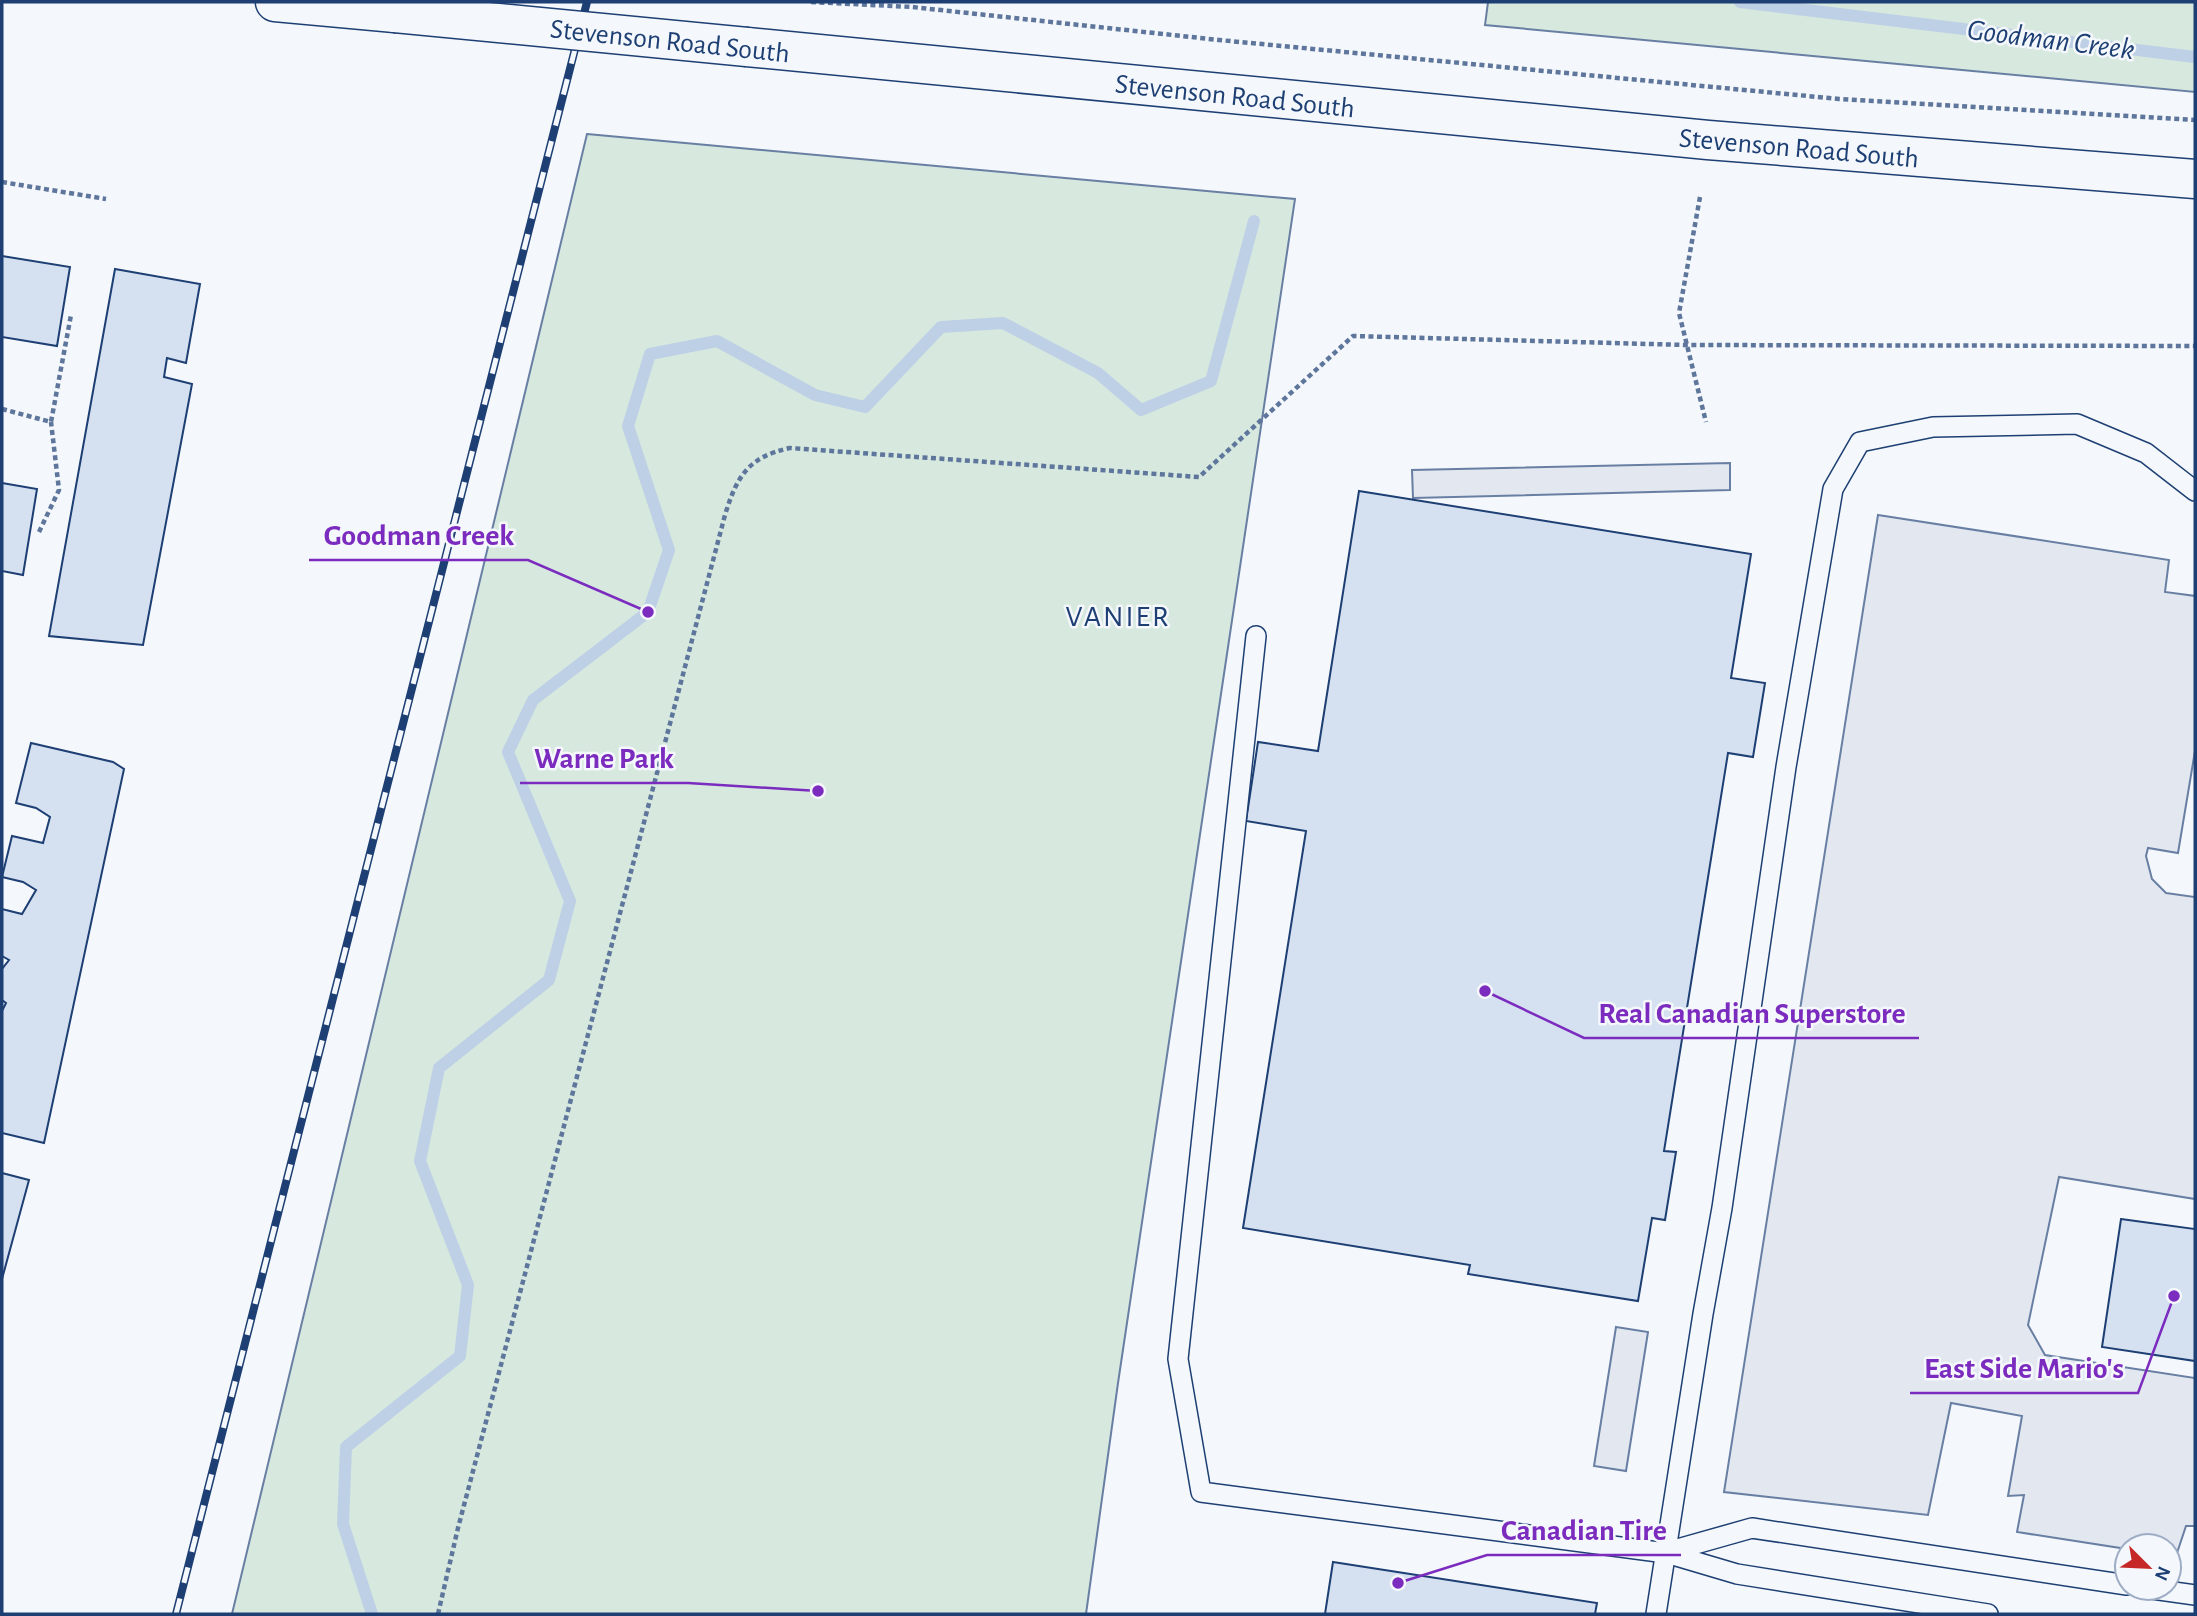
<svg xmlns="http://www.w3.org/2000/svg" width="2197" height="1616" font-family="'Alegreya Sans',sans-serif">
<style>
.green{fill:#d7e8df;stroke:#687fa3;stroke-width:2}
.parking{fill:#e3e8f0;stroke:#687fa3;stroke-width:2}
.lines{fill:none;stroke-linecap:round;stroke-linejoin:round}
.stream{stroke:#bed0e5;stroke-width:12}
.building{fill:#d5e0f0;stroke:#1d3f73;stroke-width:2}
.lane-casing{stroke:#1d3f73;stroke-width:22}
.secondary-casing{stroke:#1d3f73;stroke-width:41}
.path{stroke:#5e769c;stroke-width:4.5;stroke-dasharray:5 3.5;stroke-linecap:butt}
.lane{stroke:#f4f7fb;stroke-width:19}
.secondary{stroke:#f4f7fb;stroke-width:38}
.rail-casing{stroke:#1d3f73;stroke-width:8}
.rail{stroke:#f4f7fb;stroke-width:5;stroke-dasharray:16;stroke-linecap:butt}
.secondary-bridge-casing{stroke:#1d3f73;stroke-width:41;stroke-linecap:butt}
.secondary-bridge{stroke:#f4f7fb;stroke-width:38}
.labels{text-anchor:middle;stroke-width:5;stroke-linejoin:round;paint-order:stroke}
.street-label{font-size:28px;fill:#1d3f73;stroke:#f4f7fb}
.water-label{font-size:30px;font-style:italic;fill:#1d3f73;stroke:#f4f7fb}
.neighbourhood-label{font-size:30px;letter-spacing:2px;fill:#1d3f73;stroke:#f4f7fb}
.leader{fill:none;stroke:#7b2cbf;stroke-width:2.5}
.callout-dot{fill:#7b2cbf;stroke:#f4f7fb;stroke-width:2.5}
.callout-label{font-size:30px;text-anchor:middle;font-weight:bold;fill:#7b2cbf;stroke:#f4f7fb;stroke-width:5;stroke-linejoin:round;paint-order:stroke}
</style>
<rect width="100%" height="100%" fill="#f4f7fb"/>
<g class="green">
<path d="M1488 2H2195V92L1485 25Z"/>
<path d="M587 134 1295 199 1118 1383 1086 1614H232Z"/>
</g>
<g class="parking">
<path d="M1730 463V490L1413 498 1412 470Z"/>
<path d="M1878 515 2169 560 2165 592 2195 596V751L2178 853 2148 848 2146 856 2152 879 2166 893 2195 897V1199L2059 1177 2028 1325 2045 1355 2195 1378V1526H2186L2176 1556 2169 1555V1546H2127V1549L2017 1532 2024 1495 2008 1496 2022 1416 1951 1403 1928 1515 1724 1492Z"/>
<path d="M1616 1327 1648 1332 1626 1471 1594 1466Z"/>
</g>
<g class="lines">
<g class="stream">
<path d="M1740 2 2195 57"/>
<path d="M372 1614 343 1524 346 1447 460 1356 468 1285 420 1161 439 1068 549 980 570 901 508 752 533 700 648 612 669 550 628 426 650 354 717 341 815 395 865 407 941 327 1003 323 1098 373 1141 410 1211 381 1254 221"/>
</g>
</g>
<g class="building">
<path d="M2 256 70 267 57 346 2 337Z"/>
<path d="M115 269 200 284 186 363 167 358 164 377 192 384 143 645 49 636Z"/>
<path d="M2 483 37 489 23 575 2 571Z"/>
<path d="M1359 491 1751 554 1731 678 1765 683 1753 757 1728 753 1664 1151 1676 1152 1665 1220 1652 1218 1638 1301 1468 1274 1470 1265 1243 1228 1306 831 1246 821 1258 742 1318 751Z"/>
<path d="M31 743 113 762 124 769 44 1143 2 1133V1011L6 1003 2 1000V969L9 960 2 956V909L22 914 36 890 23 882 2 877 12 836 43 843 50 817 36 808 16 803Z"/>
<path d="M2 1173 29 1180 2 1279Z"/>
<path d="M2121 1219 2195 1229V1361L2102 1347Z"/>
<path d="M1333 1562 1597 1603 1595 1614H1325Z"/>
</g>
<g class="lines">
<defs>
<g id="lane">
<path d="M1256 636 1178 1359 1201 1492 1666 1553 1737 1574 1988 1614"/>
<path d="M1667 1552 1752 1528 2127 1585"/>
<path d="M2145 1588 2195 1595"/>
<path d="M1656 1614 1703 1314 1722 1208 1786 767 1833 489 1860 442 1933 427 2077 424 2146 453 2195 491"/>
</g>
<g id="secondary">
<path d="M275 2 395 13"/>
<path d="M747 47 1708 140 2195 179"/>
</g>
</defs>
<use href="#lane" class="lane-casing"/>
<use href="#secondary" class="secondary-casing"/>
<g class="path">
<path d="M811 2 912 7 1219 40 1839 99 2195 120"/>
<path d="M2 182 106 199"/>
<path d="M1700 197 1679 313 1706 422"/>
<path d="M2 409 51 422 71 315"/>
<path d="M39 532 59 490 51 422"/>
<path d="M438 1614 458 1528 725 515C737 476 748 457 790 448L1199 477 1353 336 1687 345 2195 346"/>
</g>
<use href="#lane" class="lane"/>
<use href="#secondary" class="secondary"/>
<defs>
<path id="rail" d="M176 1614 587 2"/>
</defs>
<use href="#rail" class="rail-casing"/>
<use href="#rail" class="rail"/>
<defs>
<path id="secondary-bridge" d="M395 13 747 47"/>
</defs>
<use href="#secondary-bridge" class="secondary-bridge-casing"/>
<use href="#secondary-bridge" class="secondary-bridge"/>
</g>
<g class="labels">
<g class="street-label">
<text transform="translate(670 40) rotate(6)" y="10">Stevenson Road South</text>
<text transform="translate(1235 95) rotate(6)" y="10">Stevenson Road South</text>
<text transform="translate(1799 147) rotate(5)" y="10">Stevenson Road South</text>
</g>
<g class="water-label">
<text transform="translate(2051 39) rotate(7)" y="10">Goodman Creek</text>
</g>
<g class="neighbourhood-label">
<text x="1118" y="626">VANIER</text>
</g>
</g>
<path class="leader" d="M648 612L528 560H309M818 791L688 783H520M1485 991L1584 1038H1919M2174 1296L2138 1393H1910M1398 1583L1487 1555H1681"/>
<g class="callout-dot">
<circle cx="648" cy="612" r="7"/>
<circle cx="818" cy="791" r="7"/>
<circle cx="1485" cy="991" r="7"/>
<circle cx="2174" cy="1296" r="7"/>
<circle cx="1398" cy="1583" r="7"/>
</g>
<g class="callout-label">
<text x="419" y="545">Goodman Creek</text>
<text x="604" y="768">Warne Park</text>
<text x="1752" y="1023">Real Canadian Superstore</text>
<text x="2024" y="1378">East Side Mario's</text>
<text x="1584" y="1540">Canadian Tire</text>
</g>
<rect width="2197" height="1616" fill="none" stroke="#1d3f73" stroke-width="7"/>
<g transform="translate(2148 1567) rotate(114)"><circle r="33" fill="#f4f7fb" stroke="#9eadc5" stroke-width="2"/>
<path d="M0-5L12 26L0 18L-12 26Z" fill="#c62828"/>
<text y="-10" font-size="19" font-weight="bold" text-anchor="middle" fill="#1d3f73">N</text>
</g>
</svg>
